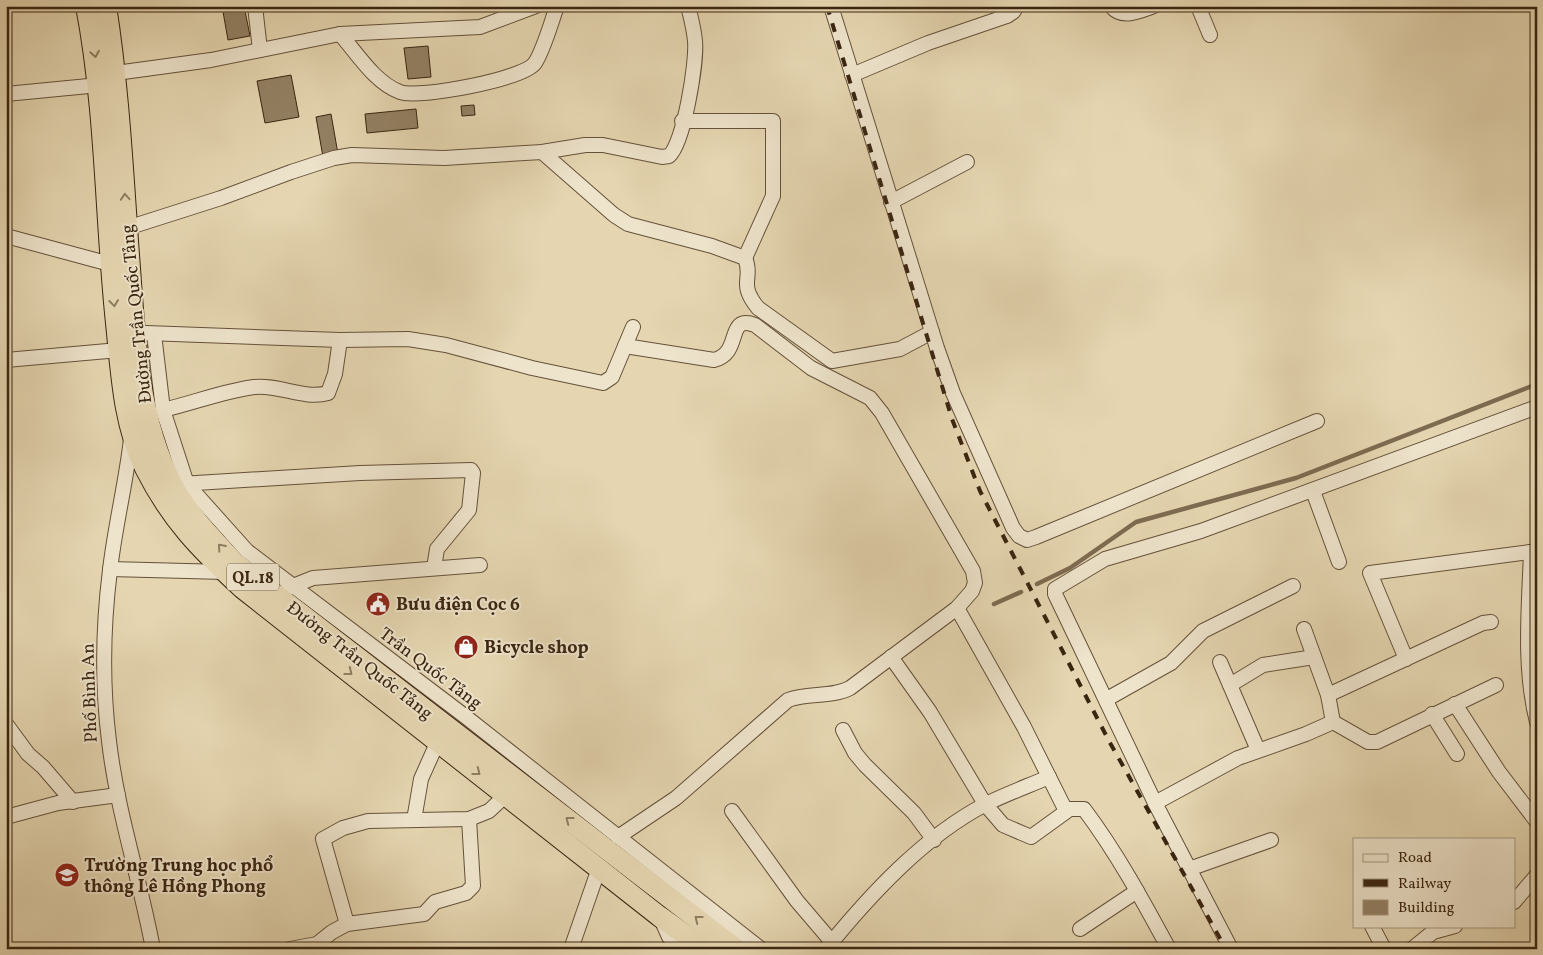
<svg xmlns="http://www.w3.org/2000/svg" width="1543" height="955" font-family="Vollkorn,serif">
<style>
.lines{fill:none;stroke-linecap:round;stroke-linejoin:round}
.stream{stroke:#7e6b51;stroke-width:4.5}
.building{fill:#938164;stroke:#3a2511}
.minor-casing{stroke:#655139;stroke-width:16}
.highway-casing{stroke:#3a2511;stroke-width:22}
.minor{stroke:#eee4cc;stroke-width:14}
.highway{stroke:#e5d6b1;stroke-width:20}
.rail{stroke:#3a2511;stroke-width:4;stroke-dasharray:9 9;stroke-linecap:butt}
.oneway{stroke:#907e61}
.labels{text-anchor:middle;stroke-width:4;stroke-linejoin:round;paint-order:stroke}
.shield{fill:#eee4cc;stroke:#705e49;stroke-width:1}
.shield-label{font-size:16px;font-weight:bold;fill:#3a2511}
.street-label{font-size:18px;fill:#3a2511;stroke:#eee4cc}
.poi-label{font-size:18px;font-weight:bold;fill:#3a2511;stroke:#eee4cc;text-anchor:start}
</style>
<rect width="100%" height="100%" fill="#e5d6b1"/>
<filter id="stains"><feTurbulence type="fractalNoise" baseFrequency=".004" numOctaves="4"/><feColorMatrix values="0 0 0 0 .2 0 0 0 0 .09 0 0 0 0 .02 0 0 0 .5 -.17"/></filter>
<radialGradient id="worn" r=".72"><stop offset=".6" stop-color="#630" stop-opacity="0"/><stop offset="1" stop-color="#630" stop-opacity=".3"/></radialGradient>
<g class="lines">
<g class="stream">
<path d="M1037 584 1070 568 1136 522 1296 478 1537 384"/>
<path d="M994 604 1021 592"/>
</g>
</g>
<g class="building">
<path d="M222 6H244L250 36 228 40Z"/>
<path d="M428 46 431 77 408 79 404 48Z"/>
<path d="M291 75 299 117 265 123 257 81Z"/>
<path d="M474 105 475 115 462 116 461 106Z"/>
<path d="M416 109 418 128 367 133 365 114Z"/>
<path d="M331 114 338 154 323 157 316 117Z"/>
</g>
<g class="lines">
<defs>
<g id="minor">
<path d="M255 6 260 50"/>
<path d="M831 6 937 348 953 393 1013 528 1019 536 1027 540 1036 537 1317 421"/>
<path d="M1111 6C1122 20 1140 11 1154 6"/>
<path d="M1198 6 1210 35"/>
<path d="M340 34C357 53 375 83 400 92 419 99 524 79 535 63 544 49 551 23 557 6"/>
<path d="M116 73 211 60 340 34 480 27 536 6"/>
<path d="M852 75 928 43 1007 16 1013 12 1017 6"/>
<path d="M6 94 99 85"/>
<path d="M682 121H773V196L745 258"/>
<path d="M542 152 614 215 628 224 712 246 745 258C754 279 737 282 758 308L832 361 900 349 932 332"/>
<path d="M891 202 967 162"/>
<path d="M127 228 221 198 291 172 334 158 352 155 444 158 542 152 585 145H603L662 157 669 156C684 143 697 62 695 41 694 29 691 18 688 6"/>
<path d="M6 236 110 264"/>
<path d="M146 333 340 340 408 339 446 345 532 368 603 383 612 377 633 327"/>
<path d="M154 334 163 410 187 484 247 551 466 717 761 949"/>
<path d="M6 360 119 350"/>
<path d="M163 410C193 403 224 391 254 387 279 384 304 400 328 393L335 374 340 340"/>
<path d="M131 439C126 483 115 526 110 570 103 626 102 685 109 741 117 811 140 879 153 949"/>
<path d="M180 484 360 473 471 470 473 473 469 510 437 549 434 568"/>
<path d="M1313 491 1339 562"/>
<path d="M1531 552C1529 608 1523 667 1537 722"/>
<path d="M110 569 225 572"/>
<path d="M288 588 313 578 480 565"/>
<path d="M957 608 1024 727 1065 809H1084C1117 853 1143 901 1169 949"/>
<path d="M891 657 930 712 985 804 1003 825 1031 837 1067 811"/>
<path d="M1406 659 1370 573 1537 551"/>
<path d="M1220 662 1258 750"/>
<path d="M1230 685 1263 665 1314 657"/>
<path d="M1328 695 1483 623 1491 622"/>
<path d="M1107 699 1171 663 1203 631 1293 586"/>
<path d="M1455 704 1499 772 1537 822"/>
<path d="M1432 714 1457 754"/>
<path d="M1333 722 1368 742H1377L1496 685"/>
<path d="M6 724 28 754 43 767 73 802"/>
<path d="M843 730 855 753 865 765 914 813 934 840"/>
<path d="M1155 803 1238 758 1306 734 1333 722 1328 695 1304 629"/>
<path d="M732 811 797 901 832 942"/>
<path d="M6 817 58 803 118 795"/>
<path d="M414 820 421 779 438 741"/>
<path d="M618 837 676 798 788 700C807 692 831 698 850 688L957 608 972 591 975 583 973 571 882 413 870 398 811 368 755 325C725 314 743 353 714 360L625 346"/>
<path d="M1189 869 1271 840"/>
<path d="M1514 902 1537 875"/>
<path d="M661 919 669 937 681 949"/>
<path d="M347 924 323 839 343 828 368 821 469 819 489 811 506 795"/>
<path d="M1372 926 1384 949"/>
<path d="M1080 929 1137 891"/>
<path d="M290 949 317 944 332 932 347 924 424 914 435 902 466 893 473 886 469 819"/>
<path d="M571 949 599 868"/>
<path d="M826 949C869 896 924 836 986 804 1006 794 1028 786 1049 777"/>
<path d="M1231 949 1155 803 1055 594V589L1105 559 1201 531 1537 407"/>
<path d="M1412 949 1433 932 1455 926"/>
</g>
<g id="highway">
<path d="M86 6C106 111 105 218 116 323 121 372 123 423 145 468 171 520 200 549 242 588L659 916 705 949"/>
<path d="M106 6C119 89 123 171 129 255 135 331 136 414 172 484 187 513 213 539 235 563L736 949"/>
</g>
</defs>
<use href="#minor" class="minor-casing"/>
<use href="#highway" class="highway-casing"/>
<use href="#minor" class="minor"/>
<use href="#highway" class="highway"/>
<path class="rail" d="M827 6 952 419 980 491 1109 741 1226 949"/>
</g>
<defs><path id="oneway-chevron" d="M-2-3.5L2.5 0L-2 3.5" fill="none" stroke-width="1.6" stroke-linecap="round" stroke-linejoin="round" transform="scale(1.25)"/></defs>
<g class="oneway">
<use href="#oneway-chevron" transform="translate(95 54) rotate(80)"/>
<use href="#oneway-chevron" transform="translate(125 197) rotate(-94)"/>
<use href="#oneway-chevron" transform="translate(114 303) rotate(84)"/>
<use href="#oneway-chevron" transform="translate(221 547) rotate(-131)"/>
<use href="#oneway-chevron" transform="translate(349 672) rotate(38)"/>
<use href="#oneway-chevron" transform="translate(477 772) rotate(38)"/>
<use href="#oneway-chevron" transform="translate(569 820) rotate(-142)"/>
<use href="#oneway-chevron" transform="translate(698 919) rotate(-142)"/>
</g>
<defs>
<symbol id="civic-disc" viewBox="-11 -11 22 22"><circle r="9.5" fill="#8f2418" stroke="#eee4cc"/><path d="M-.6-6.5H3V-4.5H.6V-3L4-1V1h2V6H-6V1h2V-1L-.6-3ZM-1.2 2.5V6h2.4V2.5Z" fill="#fff"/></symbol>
<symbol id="shop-disc" viewBox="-11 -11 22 22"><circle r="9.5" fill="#8f2418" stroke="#eee4cc"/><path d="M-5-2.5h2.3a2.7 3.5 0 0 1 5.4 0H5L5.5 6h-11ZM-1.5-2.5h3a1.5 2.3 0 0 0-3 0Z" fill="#fff"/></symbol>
<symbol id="school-disc" viewBox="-11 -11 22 22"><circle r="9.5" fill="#8f2418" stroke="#eee4cc"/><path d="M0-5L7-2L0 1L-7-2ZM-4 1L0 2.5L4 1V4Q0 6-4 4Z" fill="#fff"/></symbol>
</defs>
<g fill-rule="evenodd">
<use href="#civic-disc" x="364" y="590" width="28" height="28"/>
<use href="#shop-disc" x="452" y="633" width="28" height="28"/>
<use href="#school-disc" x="53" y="861" width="28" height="28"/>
</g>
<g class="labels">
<rect class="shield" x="227" y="563.5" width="52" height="27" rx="4"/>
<g class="shield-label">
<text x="253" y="583">QL.18</text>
</g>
<g class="street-label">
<text transform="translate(136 314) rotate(-96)" y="6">Đường Trần Quốc Tảng</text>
<text transform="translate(360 660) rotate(38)" y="6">Đường Trần Quốc Tảng</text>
<text transform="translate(431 668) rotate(37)" y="6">Trần Quốc Tảng</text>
<text transform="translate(89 693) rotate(-92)" y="6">Phố Bình An</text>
</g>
<g class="poi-label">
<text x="396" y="610">Bưu điện Cọc 6</text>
<text x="484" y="653">Bicycle shop</text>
<text x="84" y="871">Trường Trung học phổ<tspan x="84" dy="21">thông Lê Hồng Phong</tspan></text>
</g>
</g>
<rect width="1543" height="955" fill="none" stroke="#e5d6b1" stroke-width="25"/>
<rect x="8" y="8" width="1528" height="940" fill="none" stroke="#3a2511" stroke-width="2.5"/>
<rect x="12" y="12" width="1518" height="930" fill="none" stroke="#3a2511"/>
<rect x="1353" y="838" width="162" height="90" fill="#eee4cc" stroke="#a69881"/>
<rect x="1363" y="854" width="25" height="8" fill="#eee4cc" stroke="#a69881"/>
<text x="1398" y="862" font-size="15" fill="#3a2511">Road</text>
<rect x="1363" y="879" width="25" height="8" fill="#3a2511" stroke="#a69881"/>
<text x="1398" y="888" font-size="15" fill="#3a2511">Railway</text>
<rect x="1363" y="900" width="25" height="15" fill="#938164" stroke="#a69881"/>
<text x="1398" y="912" font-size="15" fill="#3a2511">Building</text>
<rect width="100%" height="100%" filter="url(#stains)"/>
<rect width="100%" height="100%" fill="url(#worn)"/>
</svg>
